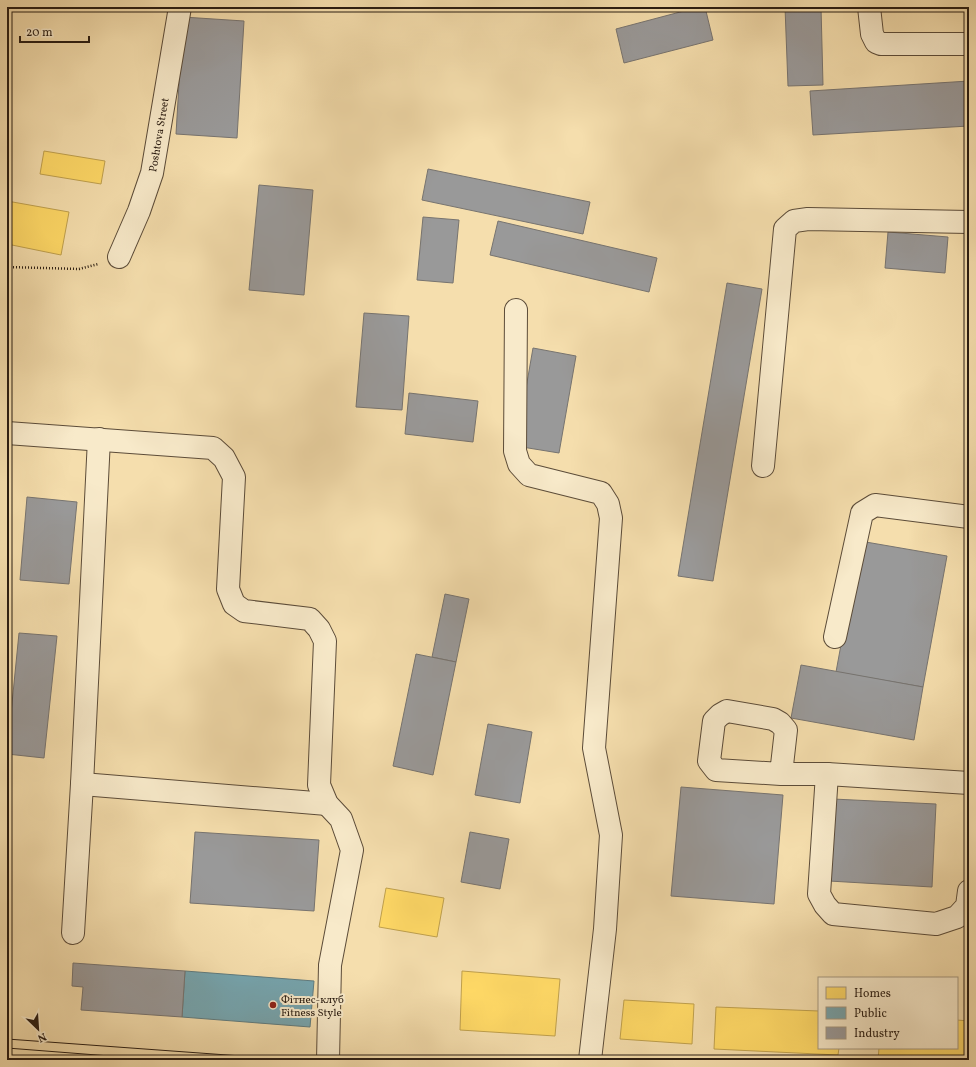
<svg xmlns="http://www.w3.org/2000/svg" width="976" height="1067" font-family="Vollkorn,serif">
<style>
.homes{fill:#ffd966;stroke:#bfa04d}
.public{fill:#76a5af;stroke:#5f7c80}
.industry{fill:#999;stroke:#777470}
.lines{fill:none;stroke-linecap:round;stroke-linejoin:round}
.minor-casing{stroke:#5c4c39;stroke-width:24}
.path{stroke:#291c12;stroke-width:2.5;stroke-dasharray:1 2;stroke-linecap:butt}
.minor{stroke:#f8eaca;stroke-width:22}
.tram{stroke:#291c12;stroke-width:1}
.poi-dot{fill:#8f2418;stroke:#f8eaca;stroke-width:1.5}
.labels{text-anchor:middle;stroke-width:4;stroke-linejoin:round;paint-order:stroke}
.street-label{font-size:11px;fill:#291c12;stroke:#f8eaca}
.poi-label{font-size:11px;fill:#291c12;stroke:#f8eaca;text-anchor:start}
</style>
<rect width="100%" height="100%" fill="#f5dead"/>
<filter id="stains"><feTurbulence type="fractalNoise" baseFrequency=".005" numOctaves="4"/><feColorMatrix values="0 0 0 0 .2 0 0 0 0 .09 0 0 0 0 .02 0 0 0 .5 -.17"/></filter>
<radialGradient id="worn" r=".72"><stop offset=".6" stop-color="#630" stop-opacity="0"/><stop offset="1" stop-color="#630" stop-opacity=".3"/></radialGradient>
<g class="homes">
<path d="M44 151 105 161 101 184 40 174Z"/>
<path d="M7 201 69 212 61 255 7 244Z"/>
<path d="M386 888 444 898 437 937 379 927Z"/>
<path d="M462 971 560 979 555 1036 460 1030Z"/>
<path d="M969 982V1007L965 1006Z"/>
<path d="M624 1000 694 1004 692 1044 620 1039Z"/>
<path d="M716 1007 819 1011V1048H839L838 1055 714 1049Z"/>
<path d="M957 1020 969 1021V1060H878L879 1048H957Z"/>
</g>
<path class="public" d="M185 971 314 981 310 1027 182 1017Z"/>
<g class="industry">
<path d="M699 7H705L713 40 624 63 616 29Z"/>
<path d="M785 7H821L823 85 788 86Z"/>
<path d="M183 17 244 21 237 138 176 134Z"/>
<path d="M969 81V126L813 135 810 91Z"/>
<path d="M428 169 590 202 583 234 422 200Z"/>
<path d="M259 185 313 190 304 295 249 290Z"/>
<path d="M423 217 459 220 453 283 417 280Z"/>
<path d="M498 221 657 258 649 292 490 255Z"/>
<path d="M888 232 948 237 945 273 885 268Z"/>
<path d="M727 283 762 289 713 581 678 576Z"/>
<path d="M364 313 409 316 402 410 356 407Z"/>
<path d="M533 348 576 356 559 453 516 446Z"/>
<path d="M409 393 478 401 473 442 405 434Z"/>
<path d="M27 497 77 502 69 584 20 580Z"/>
<path d="M860 541 947 556 923 687 836 672Z"/>
<path d="M445 594 469 599 456 662 432 657Z"/>
<path d="M19 633 57 636 44 758 7 754Z"/>
<path d="M416 654 456 662 433 775 393 766Z"/>
<path d="M801 665 923 687 914 740 791 718Z"/>
<path d="M488 724 532 732 520 803 475 795Z"/>
<path d="M681 787 783 795 774 904 671 896Z"/>
<path d="M833 799 936 804 932 887 829 881Z"/>
<path d="M195 832 319 840 314 911 190 903Z"/>
<path d="M470 832 509 839 500 889 461 882Z"/>
<path d="M73 963 185 971 182 1017 81 1010 83 987 72 986Z"/>
</g>
<g class="lines">
<defs>
<g id="minor">
<path d="M869 7 872 34 876 42 881 44H969"/>
<path id="s1" d="M119 257 139 211 152 173 180 7"/>
<path d="M516 310 515 451 519 464 529 475 601 493 608 504 611 518 594 748 611 835 605 929 590 1060"/>
<path d="M7 433 213 448 224 458 234 477 228 589 234 604 244 611 310 619 319 629 325 641 319 785 327 804 341 819 352 850 330 965 328 1060"/>
<path d="M763 466 785 229 794 221 808 219 969 222"/>
<path d="M835 637 862 513 875 505 969 517"/>
<path d="M781 774 786 730 780 723 773 719 727 711 720 715 714 721 709 761 716 770 781 774H827L969 783"/>
<path d="M827 774 819 894 825 905 833 914 936 924 957 917 967 906 969 891"/>
<path d="M82 784 327 804"/>
<path d="M73 933 82 784 99 439"/>
</g>
</defs>
<use href="#minor" class="minor-casing"/>
<path class="path" d="M7 267 79 269 98 264"/>
<use href="#minor" class="minor"/>
<g class="tram">
<path d="M7 1039 296 1060"/>
<path d="M7 1048 161 1060"/>
</g>
</g>
<circle class="poi-dot" cx="273" cy="1005" r="4"/>
<g class="labels">
<g class="street-label">
<text dy="4" stroke="none"><textPath href="#s1" startOffset="129">Poshtova Street</textPath></text>
</g>
<g class="poi-label">
<text x="281" y="1003">Фітнес-клуб<tspan x="281" dy="13">Fitness Style</tspan></text>
</g>
</g>
<rect width="976" height="1067" fill="none" stroke="#f5dead" stroke-width="24"/>
<rect x="8" y="8" width="960" height="1051" fill="none" stroke="#291c12" stroke-width="2"/>
<rect x="12" y="12" width="952" height="1043" fill="none" stroke="#291c12"/>
<rect x="818" y="977" width="140" height="72" fill="#f8eaca" stroke="#a59880"/>
<rect x="826" y="987" width="20" height="12" fill="#ffd966" stroke="#a59880"/>
<text x="854" y="997" font-size="12" fill="#291c12">Homes</text>
<rect x="826" y="1007" width="20" height="12" fill="#76a5af" stroke="#a59880"/>
<text x="854" y="1017" font-size="12" fill="#291c12">Public</text>
<rect x="826" y="1027" width="20" height="12" fill="#999999" stroke="#a59880"/>
<text x="854" y="1037" font-size="12" fill="#291c12">Industry</text>
<g transform="translate(38 1029) rotate(155)" stroke="#f8eaca" stroke-width="3" paint-order="stroke">
<path d="M0-3L7 15L0 10L-7 15Z" fill="#291c12"/>
<text y="-6" font-size="11" font-weight="bold" text-anchor="middle" fill="#291c12">N</text>
</g>
<path d="M20 36v6h69v-6" fill="none" stroke="#291c12" stroke-width="2"/>
<text x="26" y="36" font-size="12" fill="#291c12" stroke="#f8eaca" stroke-width="3" paint-order="stroke">20 m</text>
<rect width="100%" height="100%" filter="url(#stains)"/>
<rect width="100%" height="100%" fill="url(#worn)"/>
</svg>
